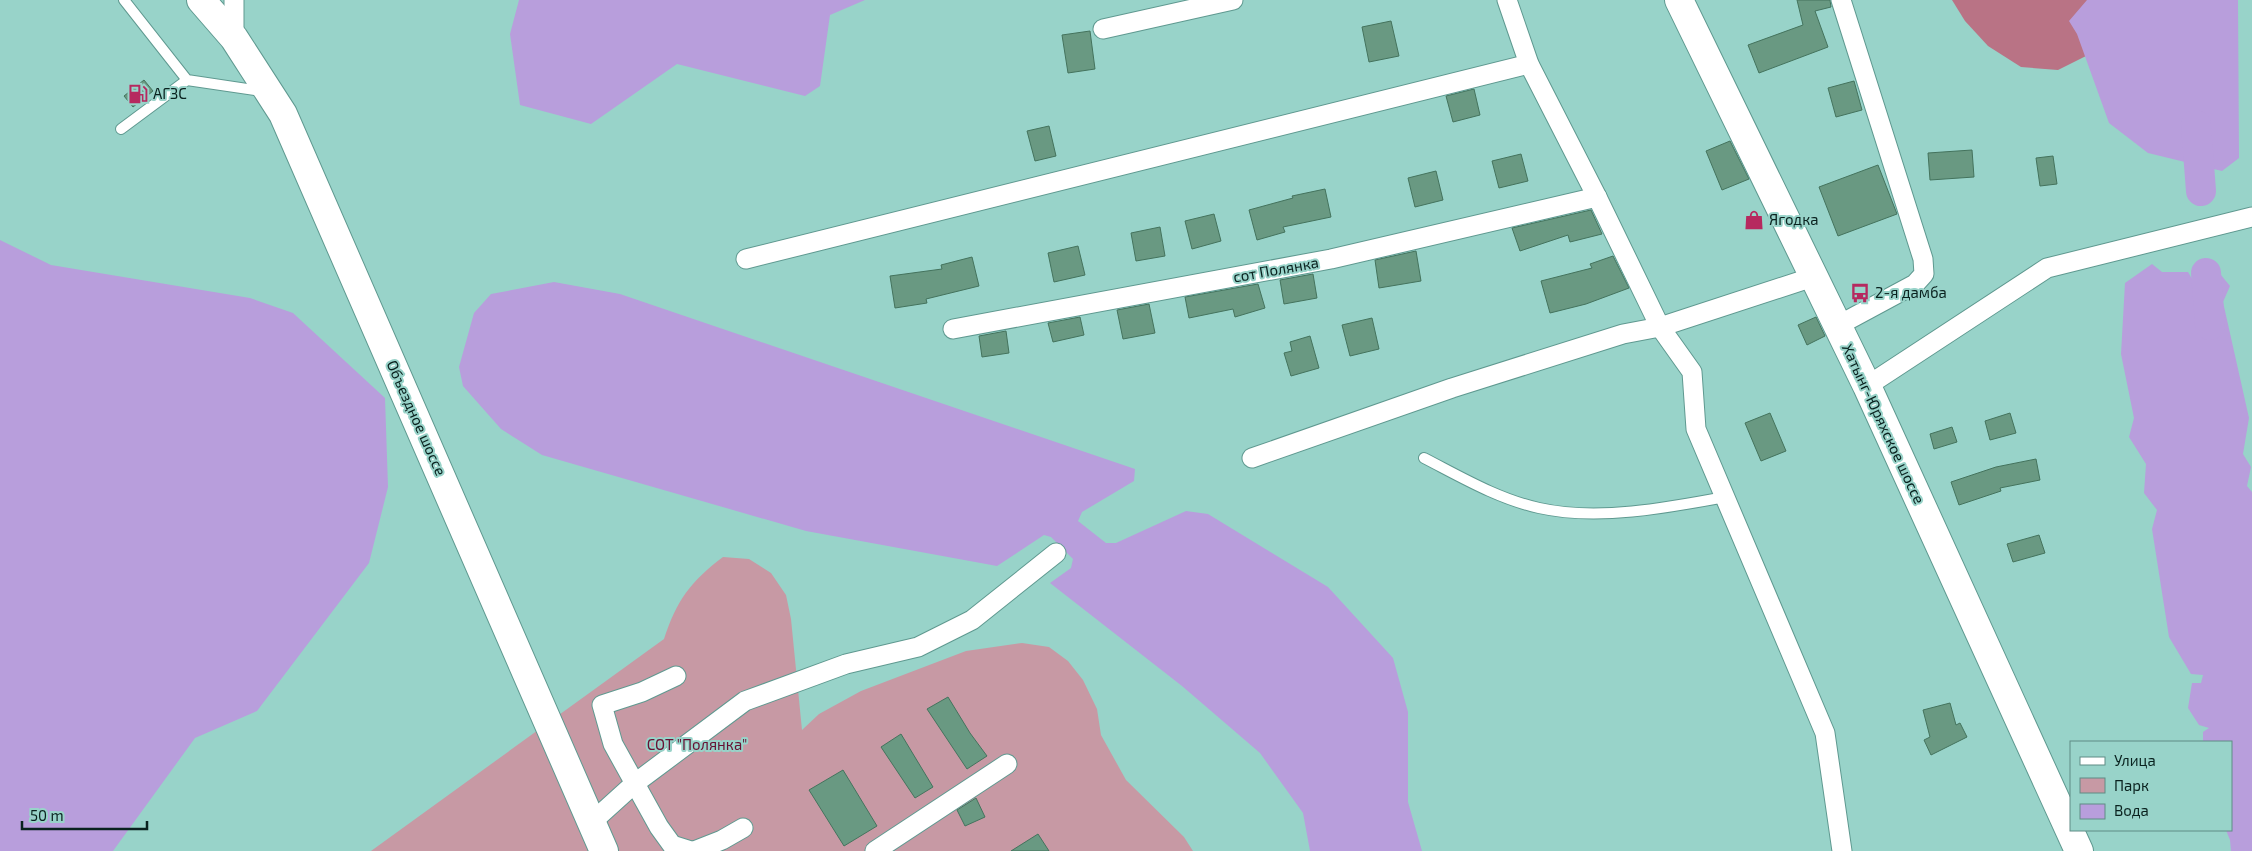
<svg xmlns="http://www.w3.org/2000/svg" width="2252" height="851" font-family="'Exo 2',sans-serif">
<style>
.green{fill:#c799a4}
.forest{fill:#b97385}
.water{fill:#b89edc}
.lines{fill:none;stroke-linecap:round;stroke-linejoin:round}
.river{stroke:#b89edc;stroke-width:30}
.building{fill:#699982;stroke:#44735d}
.lane-casing{stroke:#5f9990;stroke-width:12}
.street-casing{stroke:#5f9990;stroke-width:21}
.secondary-casing{stroke:#5f9990;stroke-width:30}
.lane{stroke:#fff;stroke-width:10}
.street{stroke:#fff;stroke-width:19}
.secondary{stroke:#fff;stroke-width:28}
.labels{text-anchor:middle;stroke-width:4;stroke-linejoin:round;paint-order:stroke}
.poi-label{font-size:15px;fill:#0a221f;stroke:#98d3c9;text-anchor:start}
.street-label{font-size:15px;fill:#0a221f;stroke:#98d3c9}
.park-label{font-size:15px;fill:#671133;stroke:#98d3c9}
</style>
<rect width="100%" height="100%" fill="#98d3c9"/>
<path class="green" d="M723 557 749 559 771 573 786 595 791 619 802 730 819 714 861 691 966 651 1022 643 1049 647 1068 661 1083 680 1097 709 1101 735 1126 780 1184 837 1193 851H371L664 639C677 600 690 582 723 557Z"/>
<path class="forest" d="M1952 0H2089L2092 53 2058 70 2021 67 1988 46 1965 21Z"/>
<g class="water">
<path d="M519 0H865L830 15 820 86 805 96 677 64 591 124 520 105 510 34Z"/>
<path d="M2087 0H2238L2239 158 2222 171 2148 153 2109 123 2077 34 2069 21Z"/>
<path d="M0 240 51 265 250 298 293 313 385 398 388 487 369 563 257 711 195 738 113 851H0Z"/>
<path d="M2152 264 2162 272H2188L2198 289 2221 275 2230 286 2223 302 2249 418 2243 454 2251 467 2247 486 2252 492V851H2231L2230 840 2226 830H2231V742H2203V732L2209 728 2199 725 2188 708 2192 683H2201L2203 675 2191 674 2169 637 2152 529 2157 510 2144 493 2146 464 2129 437 2134 418 2121 354 2125 283Z"/>
<path d="M554 282 620 294 1135 469 1134 481 1082 512 1078 521 1106 543H1116L1186 511 1208 514 1328 587 1393 658 1408 712V802L1422 851H1310L1303 813 1260 753 1182 686 1050 583 1071 568 1073 559 1051 537 1044 535 997 566 806 531 542 455 501 429 463 386 459 367 474 313 491 294Z"/>
</g>
<g class="lines">
<g class="river">
<path d="M2196 125 2201 191"/>
<path d="M2206 273 2210 325"/>
</g>
</g>
<g class="building">
<path d="M1797 0H1830L1831 7 1815 11 1828 47 1759 73 1748 45 1803 25Z"/>
<path d="M1391 21 1399 56 1369 62 1362 27Z"/>
<path d="M1090 31 1095 69 1068 73 1062 35Z"/>
<path d="M144 80 153 91 133 107 124 96Z"/>
<path d="M1854 81 1862 110 1836 117 1828 88Z"/>
<path d="M1474 89 1480 115 1453 122 1446 96Z"/>
<path d="M1049 126 1056 156 1035 161 1027 131Z"/>
<path d="M1730 141 1749 179 1722 190 1706 151Z"/>
<path d="M1972 150 1974 177 1930 180 1928 153Z"/>
<path d="M1521 154 1528 181 1499 188 1492 161Z"/>
<path d="M2053 156 2057 184 2040 186 2036 158Z"/>
<path d="M1878 165 1897 214 1838 236 1819 187Z"/>
<path d="M1436 171 1443 200 1415 207 1408 178Z"/>
<path d="M1325 189 1331 217 1283 227 1285 232 1257 240 1249 210 1293 198 1292 196Z"/>
<path d="M1591 210 1602 234 1570 242 1568 235 1520 251 1512 228Z"/>
<path d="M1214 214 1221 241 1192 249 1185 221Z"/>
<path d="M1160 227 1165 256 1136 261 1131 233Z"/>
<path d="M1078 246 1085 275 1054 282 1048 253Z"/>
<path d="M1416 251 1421 281 1379 288 1375 260Z"/>
<path d="M1613 256 1629 288 1586 304 1550 313 1541 281 1592 268 1590 264Z"/>
<path d="M972 257 979 286 926 299 927 303 895 308 890 276 942 269 941 265Z"/>
<path d="M1313 274 1317 298 1284 304 1280 280Z"/>
<path d="M1258 284 1265 308 1235 317 1233 309 1189 318 1185 297Z"/>
<path d="M1149 304 1155 333 1123 339 1117 310Z"/>
<path d="M1080 317 1084 335 1053 342 1048 323Z"/>
<path d="M1816 317 1825 336 1807 345 1798 325Z"/>
<path d="M1372 318 1379 349 1350 356 1342 325Z"/>
<path d="M1006 331 1009 353 982 357 979 336Z"/>
<path d="M1310 336 1319 368 1291 376 1284 353 1292 351 1290 342Z"/>
<path d="M1770 413 1786 451 1761 461 1745 423Z"/>
<path d="M2010 413 2016 433 1990 440 1985 421Z"/>
<path d="M1952 427 1957 442 1934 449 1930 434Z"/>
<path d="M2036 459 2040 480 2000 488 2001 491 1959 505 1951 482 1996 467Z"/>
<path d="M2039 535 2045 553 2013 562 2007 544Z"/>
<path d="M948 697 970 733 987 756 967 769 927 709Z"/>
<path d="M1950 703 1956 725 1960 723 1967 737 1931 755 1924 740 1930 737 1923 710Z"/>
<path d="M901 734 933 787 915 798 881 747Z"/>
<path d="M843 770 877 826 844 846 809 790Z"/>
<path d="M976 798 985 817 965 826 957 810Z"/>
<path d="M1038 834 1049 851H1011Z"/>
</g>
<g class="lines">
<defs>
<g id="lane">
<path d="M124 0 187 80 261 91"/>
<path d="M121 129 187 80"/>
<path d="M1424 458C1461 477 1498 499 1539 508 1597 521 1667 508 1725 497"/>
</g>
<g id="street">
<path d="M234 0V38"/>
<path d="M1507 0 1529 64 1597 197 1660 327 1692 372 1696 429 1825 733 1842 851"/>
<path d="M1103 29 1233 0"/>
<path d="M746 259 1529 64"/>
<path d="M1837 326 1915 284 1924 274 1923 259 1841 0"/>
<path d="M953 329 1331 259 1597 197"/>
<path d="M1867 386 2047 268 2252 217"/>
<path d="M1252 458 1452 388 1623 334 1660 327 1813 277"/>
<path d="M676 676 642 692 602 705 613 744 659 827 672 845 691 851"/>
<path d="M592 822 634 784 745 701 846 664 918 647 972 620 1056 553"/>
<path d="M694 851 722 840 743 828"/>
<path d="M875 851 1007 764"/>
</g>
<g id="secondary">
<path d="M201 0 234 38 283 114 604 851"/>
<path d="M1679 0 1867 386 2079 851"/>
</g>
</defs>
<use href="#lane" class="lane-casing"/>
<use href="#street" class="street-casing"/>
<use href="#secondary" class="secondary-casing"/>
<use href="#lane" class="lane"/>
<use href="#street" class="street"/>
<use href="#secondary" class="secondary"/>
</g>
<defs>
<symbol id="fuel-bare" viewBox="-9 -9 18 18"><path d="M-5.5-6h7V0h2V4h1.3V-2.5L3-4.5l.8-.8L6-3V5H2.5V1h-1V6h-7ZM-4.2-4.7v3.2H.2V-4.7Z" fill="#b6295f" stroke="#98d3c9" stroke-width="2.5" paint-order="stroke"/></symbol>
<symbol id="shop-bare" viewBox="-9 -9 18 18"><path d="M-5-2.5h2.3a2.7 3.5 0 0 1 5.4 0H5L5.5 6h-11ZM-1.5-2.5h3a1.5 2.3 0 0 0-3 0Z" fill="#b6295f" stroke="#98d3c9" stroke-width="2.5" paint-order="stroke"/></symbol>
<symbol id="bus-bare" viewBox="-9 -9 18 18"><path d="M-5-6H5V4H4V6H2V4H-2V6H-4V4H-5ZM-3.5-4V0h7V-4ZM-3.5 1.2v1.5H-2V1.2ZM2 1.2v1.5H3.5V1.2Z" fill="#b6295f" stroke="#98d3c9" stroke-width="2.5" paint-order="stroke"/></symbol>
</defs>
<g fill-rule="evenodd">
<use href="#fuel-bare" x="124" y="80" width="28" height="28"/>
<use href="#shop-bare" x="1740" y="206" width="28" height="28"/>
<use href="#bus-bare" x="1846" y="279" width="28" height="28"/>
</g>
<g class="labels">
<g class="poi-label">
<text x="153" y="99">АГЗС</text>
<text x="1769" y="225">Ягодка</text>
<text x="1875" y="298">2-я дамба</text>
</g>
<g class="street-label">
<text transform="translate(1276 270) rotate(-10)" y="5">сот Полянка</text>
<text transform="translate(416 418) rotate(66)" y="5">Объездное шоссе</text>
<text transform="translate(1883 424) rotate(65)" y="5">Хатынг-Юряхское шоссе</text>
</g>
<g class="park-label">
<text x="697" y="750">СОТ "Полянка"</text>
</g>
</g>
<rect x="2070" y="741" width="162" height="90" fill="#98d3c9" stroke="#5f8c85"/>
<rect x="2080" y="757" width="25" height="8" fill="#ffffff" stroke="#5f8c85"/>
<text x="2114" y="766" font-size="15" fill="#0a221f">Улица</text>
<rect x="2080" y="778" width="25" height="15" fill="#c799a4" stroke="#5f8c85"/>
<text x="2114" y="791" font-size="15" fill="#0a221f">Парк</text>
<rect x="2080" y="804" width="25" height="15" fill="#b89edc" stroke="#5f8c85"/>
<text x="2114" y="816" font-size="15" fill="#0a221f">Вода</text>
<path d="M22 821v8h125v-8" fill="none" stroke="#0a221f" stroke-width="2.5"/>
<text x="30" y="821" font-size="15" fill="#0a221f" stroke="#98d3c9" stroke-width="4" paint-order="stroke">50 m</text>
</svg>
